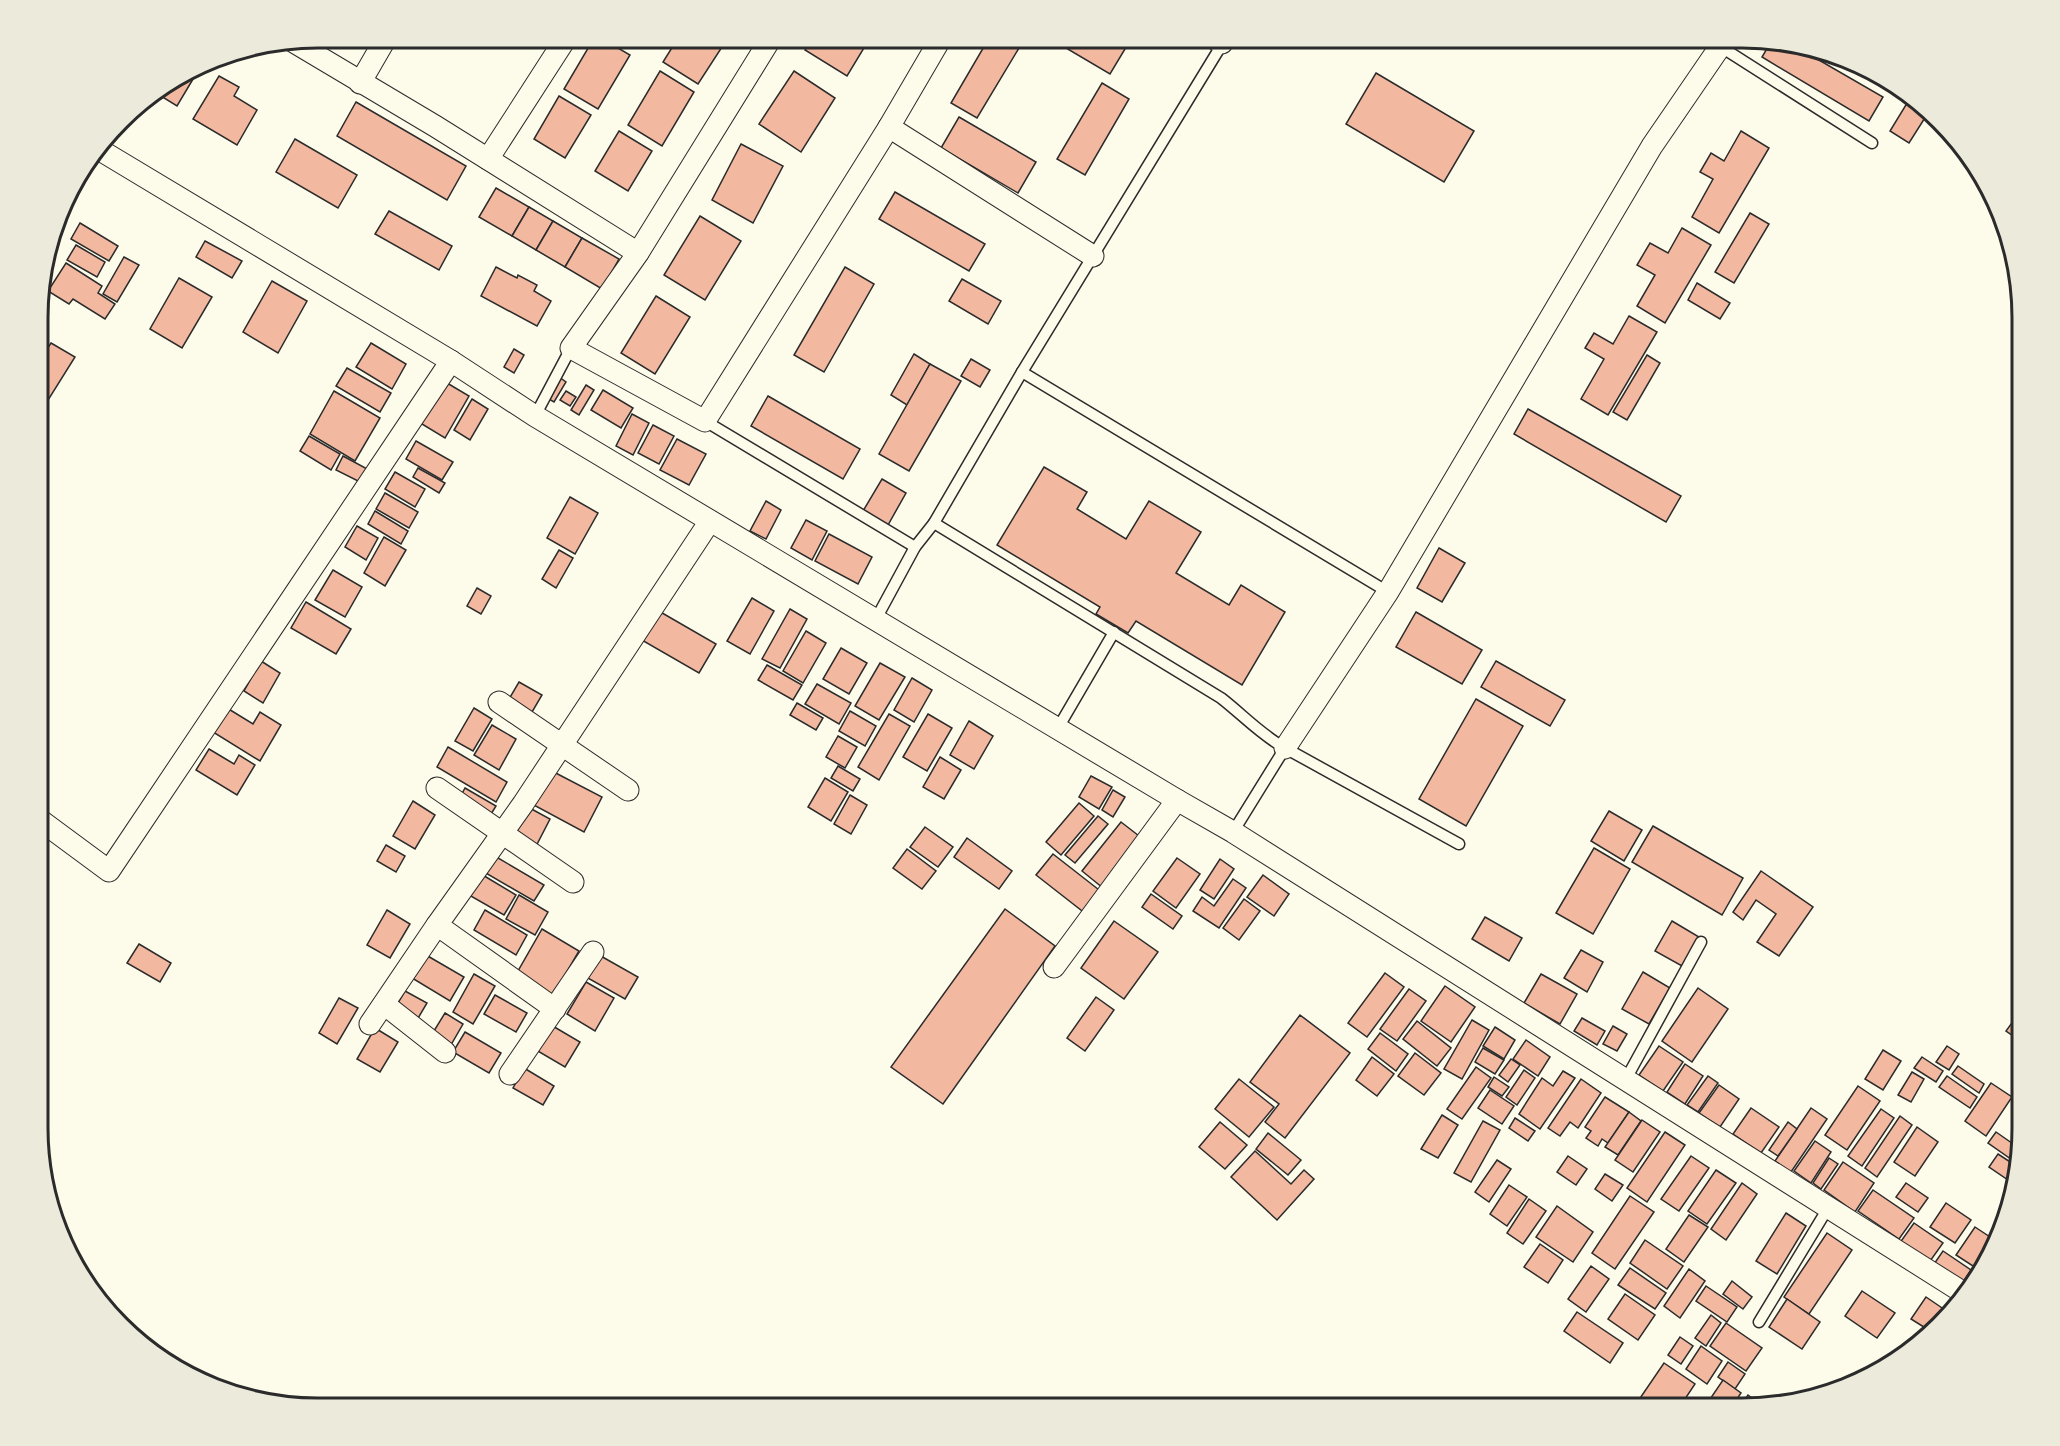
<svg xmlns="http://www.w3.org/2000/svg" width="2060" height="1446" font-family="Raleway,sans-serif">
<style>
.building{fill:#f2b8a0;stroke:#2b2b2b;stroke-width:1.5}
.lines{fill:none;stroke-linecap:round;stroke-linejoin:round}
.lane-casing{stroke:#2b2b2b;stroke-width:13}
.street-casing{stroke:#2b2b2b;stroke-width:23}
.lane{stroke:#fdfbea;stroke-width:10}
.street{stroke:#fdfbea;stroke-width:21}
.rim{fill:none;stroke:#2b2b2b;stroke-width:3}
</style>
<rect width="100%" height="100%" fill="#fdfbea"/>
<g class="building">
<path d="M594 38H601L630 55 598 109 564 89Z"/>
<path d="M678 38H707L722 47 698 84 663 62Z"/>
<path d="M812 38H870L847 76 805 50Z"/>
<path d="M989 38H1025L977 118 951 103Z"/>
<path d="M1049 38H1117L1128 44 1110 74Z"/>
<path d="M1772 40 1793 45 1883 97 1869 121 1762 57Z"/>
<path d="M202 64 177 106 156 93Z"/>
<path d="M660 71 694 92 662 146 628 125Z"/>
<path d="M794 71 835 98 801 152 759 124Z"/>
<path d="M1376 73 1474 131 1444 182 1346 124Z"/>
<path d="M219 76 239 87 234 96 257 110 237 145 193 119Z"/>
<path d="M1102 83 1129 99 1085 175 1057 159Z"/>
<path d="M1912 95 1928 113 1909 143 1890 131Z"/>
<path d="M559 96 591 115 565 158 534 139Z"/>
<path d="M356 102 466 166 447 200 337 136Z"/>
<path d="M959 117 1036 162 1018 193 941 148Z"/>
<path d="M619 131 652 151 628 191 595 171Z"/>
<path d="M1741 131 1769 148 1719 233 1692 217 1713 179 1700 172 1711 153 1724 161Z"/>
<path d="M295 139 357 175 338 208 276 172Z"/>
<path d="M741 144 783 166 753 223 712 200Z"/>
<path d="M496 188 529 207 512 236 479 217Z"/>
<path d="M895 192 985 244 969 271 879 219Z"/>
<path d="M529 207 553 221 536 250 512 236Z"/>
<path d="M389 211 452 246 439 270 375 234Z"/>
<path d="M1750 213 1769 224 1734 283 1715 272Z"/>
<path d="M700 216 741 241 705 300 664 275Z"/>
<path d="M553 221 582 238 565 267 536 250Z"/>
<path d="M80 223 118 246 109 261 71 239Z"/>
<path d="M1682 228 1711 245 1665 323 1637 306 1655 275 1637 265 1650 243 1668 253Z"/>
<path d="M582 238 619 259 602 289 565 267Z"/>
<path d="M205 241 242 261 232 278 196 257Z"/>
<path d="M76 245 105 262 97 277 67 260Z"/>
<path d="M124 257 139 265 117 302 103 294Z"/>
<path d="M66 263 102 286 98 293 115 304 105 319 73 299 69 304 48 291Z"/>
<path d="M496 267 517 278 518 275 537 285 534 291 551 301 537 326 481 296Z"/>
<path d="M845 267 874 284 824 372 794 355Z"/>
<path d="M179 278 212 297 182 348 150 329Z"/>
<path d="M962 279 1001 301 988 324 949 301Z"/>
<path d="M272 281 307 301 278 353 243 332Z"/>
<path d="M1697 283 1730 303 1720 319 1688 300Z"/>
<path d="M656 296 690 317 655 374 621 353Z"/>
<path d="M1629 316 1657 332 1608 415 1581 399 1604 359 1585 348 1594 333 1613 344Z"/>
<path d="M51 343 75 357 40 413V360Z"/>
<path d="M371 343 406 364 392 389 356 367Z"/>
<path d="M514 349 524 355 514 373 504 367Z"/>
<path d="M914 354 930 364 907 405 891 395Z"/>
<path d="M1647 355 1660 363 1627 420 1613 412Z"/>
<path d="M971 359 990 370 980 387 961 376Z"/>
<path d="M930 364 961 381 909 471 879 454Z"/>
<path d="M347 368 391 393 380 412 336 386Z"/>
<path d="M559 377 566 382 554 402 547 398Z"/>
<path d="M442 380 469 396 445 438 417 421Z"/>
<path d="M586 385 594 390 579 415 571 410Z"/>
<path d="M603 390 633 408 621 428 591 410Z"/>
<path d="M334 391 380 418 355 461 310 434Z"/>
<path d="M566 391 576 397 570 406 560 400Z"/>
<path d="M768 396 860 449 843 479 751 426Z"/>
<path d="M472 399 488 409 470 440 454 430Z"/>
<path d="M1528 409 1681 496 1666 522 1514 434Z"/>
<path d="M632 414 649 423 633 455 616 446Z"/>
<path d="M653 425 674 436 659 464 638 453Z"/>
<path d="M309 436 340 454 331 470 300 451Z"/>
<path d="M677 439 706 454 689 485 660 470Z"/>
<path d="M416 441 453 462 442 480 406 459Z"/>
<path d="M343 456 371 471 364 484 336 470Z"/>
<path d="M1044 467 1087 492 1077 509 1126 539 1149 501 1201 532 1176 573 1229 605 1241 585 1285 612 1242 685 1136 621 1128 633 1096 614 1100 607 997 545Z"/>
<path d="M418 468 445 483 439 493 413 477Z"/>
<path d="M395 472 425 489 415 507 385 489Z"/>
<path d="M882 479 906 493 888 525 863 511Z"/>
<path d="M385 493 418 512 409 528 376 509Z"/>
<path d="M570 497 598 513 575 554 547 538Z"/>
<path d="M766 501 781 510 766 539 750 531Z"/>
<path d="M375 511 408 531 401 544 368 524Z"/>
<path d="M806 520 827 531 812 560 791 548Z"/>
<path d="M357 526 378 538 366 560 345 547Z"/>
<path d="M829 534 872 557 858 584 815 561Z"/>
<path d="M384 537 406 550 385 586 364 573Z"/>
<path d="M1439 548 1465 563 1442 602 1417 588Z"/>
<path d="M559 550 573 558 556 588 542 579Z"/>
<path d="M333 570 362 587 345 617 315 600Z"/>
<path d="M477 588 491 596 481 614 467 606Z"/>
<path d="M752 598 774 611 750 654 727 641Z"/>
<path d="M306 602 351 629 336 654 291 628Z"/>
<path d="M790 609 807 619 780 668 762 659Z"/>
<path d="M657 610 716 644 699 673 640 639Z"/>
<path d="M1416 612 1482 650 1462 684 1396 647Z"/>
<path d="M806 631 826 643 803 683 783 671Z"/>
<path d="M841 648 867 663 849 694 823 679Z"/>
<path d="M261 661 280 673 263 703 244 691Z"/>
<path d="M1496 661 1565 700 1550 726 1481 687Z"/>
<path d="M880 663 905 677 879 720 855 706Z"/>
<path d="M767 665 802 685 793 700 758 680Z"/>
<path d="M912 678 932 690 914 722 894 710Z"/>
<path d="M519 682 542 695 525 724 502 711Z"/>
<path d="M817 684 851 703 839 724 805 704Z"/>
<path d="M1476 699 1523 726 1466 826 1419 799Z"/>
<path d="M797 703 823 718 816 730 790 715Z"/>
<path d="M227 708 253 724 260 712 281 725 260 761 213 732Z"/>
<path d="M474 708 492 719 473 751 455 741Z"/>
<path d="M850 711 876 726 865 746 839 731Z"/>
<path d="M889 714 910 726 879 780 858 767Z"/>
<path d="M928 714 952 728 927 771 903 757Z"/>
<path d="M969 721 993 736 974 769 950 755Z"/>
<path d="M492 725 516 739 499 770 474 755Z"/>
<path d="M838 736 857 747 845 768 826 757Z"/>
<path d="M448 747 507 782 496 802 437 767Z"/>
<path d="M209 749 234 764 239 755 255 765 237 795 196 770Z"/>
<path d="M940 757 961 770 944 799 923 787Z"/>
<path d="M838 766 860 779 853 791 831 778Z"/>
<path d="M548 769 602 797 584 832 530 803Z"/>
<path d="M1091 776 1112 787 1099 809 1079 797Z"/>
<path d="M825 778 848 792 831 821 808 807Z"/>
<path d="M465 788 496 806 488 819 458 801Z"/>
<path d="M1113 790 1125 797 1113 817 1102 810Z"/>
<path d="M850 795 867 805 851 834 834 824Z"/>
<path d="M413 801 435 815 415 849 393 836Z"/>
<path d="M1079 803 1094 816 1061 855 1046 842Z"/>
<path d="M526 806 550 819 533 852 509 839Z"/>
<path d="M1609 811 1642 830 1624 861 1591 841Z"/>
<path d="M1098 816 1108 824 1075 863 1065 855Z"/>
<path d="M1121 822 1143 839 1103 888 1082 871Z"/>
<path d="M1653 826 1743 878 1722 915 1632 862Z"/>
<path d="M925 827 953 847 938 867 910 847Z"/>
<path d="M967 838 1012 871 999 889 954 857Z"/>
<path d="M386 845 405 856 396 872 377 861Z"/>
<path d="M1594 848 1630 869 1593 934 1556 913Z"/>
<path d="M907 849 936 871 922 889 893 868Z"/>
<path d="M1053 854 1103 893 1086 914 1036 875Z"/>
<path d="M493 855 544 885 534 901 484 872Z"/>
<path d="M1177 858 1200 874 1176 908 1153 891Z"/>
<path d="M1220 859 1234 869 1214 899 1200 890Z"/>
<path d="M1761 871 1813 907 1779 956 1757 942 1776 914 1756 900 1743 920 1733 912Z"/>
<path d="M481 874 516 895 504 915 469 895Z"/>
<path d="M1263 875 1289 894 1274 916 1247 897Z"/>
<path d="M1233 879 1246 888 1219 928 1193 911 1202 897 1214 906Z"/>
<path d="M1151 894 1182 916 1173 929 1142 907Z"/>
<path d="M519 895 548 912 535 935 506 919Z"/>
<path d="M1244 899 1260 911 1239 940 1223 928Z"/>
<path d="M1005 909 1055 946 943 1104 891 1067Z"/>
<path d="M387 910 410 924 390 958 367 945Z"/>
<path d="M485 910 527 935 516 955 474 930Z"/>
<path d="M1485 917 1522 938 1509 961 1472 939Z"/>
<path d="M1114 921 1158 952 1124 999 1081 968Z"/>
<path d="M1672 921 1699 937 1682 966 1655 951Z"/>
<path d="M542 929 579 951 551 999 514 978Z"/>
<path d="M139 944 171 963 160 982 127 963Z"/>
<path d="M1581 950 1603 962 1587 992 1564 978Z"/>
<path d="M426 955 464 977 450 1001 412 978Z"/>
<path d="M599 955 638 977 625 999 586 977Z"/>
<path d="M1643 972 1670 988 1649 1024 1622 1009Z"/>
<path d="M1385 973 1404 987 1367 1037 1348 1023Z"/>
<path d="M474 974 495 986 473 1024 453 1012Z"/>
<path d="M1541 974 1577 994 1560 1024 1524 1003Z"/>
<path d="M586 982 614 998 595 1031 567 1014Z"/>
<path d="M1445 986 1475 1007 1451 1042 1421 1021Z"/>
<path d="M1698 988 1728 1009 1692 1062 1662 1041Z"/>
<path d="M1409 989 1426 1001 1397 1041 1380 1029Z"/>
<path d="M405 991 427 1003 414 1025 392 1013Z"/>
<path d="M495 995 527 1013 516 1032 484 1014Z"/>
<path d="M1096 997 1114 1010 1085 1051 1067 1038Z"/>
<path d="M339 998 358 1008 337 1044 319 1033Z"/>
<path d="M2022 1009V1042L2006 1031Z"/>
<path d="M445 1013 463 1024 448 1050 429 1039Z"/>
<path d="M1300 1015 1350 1053 1285 1138 1265 1122 1279 1104 1250 1082Z"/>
<path d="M1582 1018 1605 1031 1597 1045 1574 1031Z"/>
<path d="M1472 1020 1489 1030 1462 1079 1444 1069Z"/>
<path d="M1417 1021 1451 1048 1437 1066 1403 1039Z"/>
<path d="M551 1025 580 1042 565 1067 536 1050Z"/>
<path d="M1613 1026 1627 1034 1617 1051 1603 1044Z"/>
<path d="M1495 1027 1515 1040 1504 1059 1483 1046Z"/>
<path d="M375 1028 398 1042 380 1072 357 1059Z"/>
<path d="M465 1032 501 1053 489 1073 453 1052Z"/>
<path d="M1380 1033 1408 1054 1396 1071 1368 1049Z"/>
<path d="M1526 1040 1550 1057 1538 1076 1513 1059Z"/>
<path d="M1659 1046 1683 1062 1663 1091 1639 1075Z"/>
<path d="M1947 1046 1959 1054 1949 1070 1936 1062Z"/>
<path d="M1483 1048 1504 1060 1495 1074 1475 1062Z"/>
<path d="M1883 1050 1901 1061 1883 1090 1865 1079Z"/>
<path d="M1415 1053 1441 1073 1424 1095 1398 1076Z"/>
<path d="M1372 1057 1394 1074 1377 1096 1356 1080Z"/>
<path d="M1922 1057 1943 1071 1936 1082 1914 1068Z"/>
<path d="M1511 1059 1520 1065 1508 1082 1499 1075Z"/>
<path d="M1685 1064 1703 1076 1685 1104 1667 1092Z"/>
<path d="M1958 1066 1984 1084 1979 1093 1952 1074Z"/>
<path d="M1476 1067 1491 1078 1462 1119 1447 1109Z"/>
<path d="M524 1068 554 1086 543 1105 513 1088Z"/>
<path d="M1524 1070 1535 1078 1517 1105 1506 1097Z"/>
<path d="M1563 1071 1575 1078 1540 1129 1519 1114 1542 1078 1553 1086Z"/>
<path d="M1912 1072 1924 1079 1911 1102 1898 1095Z"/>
<path d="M1708 1076 1718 1083 1698 1112 1687 1105Z"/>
<path d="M1947 1076 1977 1097 1970 1108 1939 1087Z"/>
<path d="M1494 1077 1509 1087 1502 1096 1488 1087Z"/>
<path d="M1239 1079 1274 1107 1249 1137 1215 1109Z"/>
<path d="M1581 1079 1601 1093 1578 1128 1570 1122 1560 1136 1548 1128Z"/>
<path d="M1991 1083 2012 1097 1986 1136 1965 1121Z"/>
<path d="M1719 1085 1739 1099 1720 1127 1699 1113Z"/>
<path d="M1858 1086 1880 1101 1847 1150 1825 1135Z"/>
<path d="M1490 1090 1514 1106 1502 1124 1478 1108Z"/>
<path d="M1605 1097 1629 1112 1608 1143 1602 1139 1598 1146 1586 1138 1591 1131 1585 1127Z"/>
<path d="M1751 1108 1779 1127 1761 1153 1733 1134Z"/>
<path d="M1811 1108 1827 1119 1791 1172 1775 1161Z"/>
<path d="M1881 1109 1894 1118 1862 1166 1848 1156Z"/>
<path d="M1629 1112 1641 1121 1618 1155 1605 1147Z"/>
<path d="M1442 1115 1458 1125 1438 1158 1421 1149Z"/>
<path d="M1900 1116 1912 1125 1877 1177 1865 1168Z"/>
<path d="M1515 1118 1535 1131 1528 1141 1509 1128Z"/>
<path d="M1642 1120 1660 1132 1633 1172 1615 1160Z"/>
<path d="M1483 1121 1500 1130 1471 1182 1454 1173Z"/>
<path d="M1220 1122 1247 1145 1225 1169 1199 1147Z"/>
<path d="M1788 1122 1797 1129 1778 1156 1769 1150Z"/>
<path d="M1917 1127 1938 1142 1915 1176 1894 1162Z"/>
<path d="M1665 1132 1685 1145 1647 1202 1627 1188Z"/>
<path d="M1996 1132 2019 1148 2022 1144 2018 1164 1988 1143Z"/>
<path d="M1268 1133 1301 1160 1288 1175 1256 1149Z"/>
<path d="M1815 1141 1831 1152 1811 1183 1794 1171Z"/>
<path d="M1255 1151 1291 1184 1304 1170 1314 1179 1277 1220 1231 1177Z"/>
<path d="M1998 1154 2018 1167 2014 1184 1989 1167Z"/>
<path d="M1568 1156 1587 1169 1576 1185 1557 1172Z"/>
<path d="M1691 1156 1709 1168 1679 1211 1661 1199Z"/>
<path d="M1829 1158 1838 1164 1821 1189 1813 1183Z"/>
<path d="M1497 1160 1511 1169 1489 1202 1475 1192Z"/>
<path d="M1843 1162 1874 1183 1855 1212 1824 1190Z"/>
<path d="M1716 1170 1736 1183 1707 1224 1688 1211Z"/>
<path d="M1605 1174 1623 1185 1612 1201 1595 1189Z"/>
<path d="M1742 1183 1757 1194 1726 1240 1711 1229Z"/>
<path d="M1906 1183 1928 1198 1918 1212 1896 1197Z"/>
<path d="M1509 1185 1527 1197 1507 1226 1490 1214Z"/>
<path d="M1873 1190 1914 1218 1899 1239 1858 1211Z"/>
<path d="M1630 1196 1654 1212 1615 1269 1592 1253Z"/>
<path d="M1529 1199 1546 1211 1523 1244 1507 1233Z"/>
<path d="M1946 1203 1971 1220 1955 1243 1930 1227Z"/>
<path d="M1557 1206 1593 1232 1573 1262 1536 1237Z"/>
<path d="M1786 1213 1806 1226 1777 1274 1756 1261Z"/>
<path d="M1689 1215 1708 1227 1684 1262 1666 1249Z"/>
<path d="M1914 1223 1943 1243 1928 1264 1899 1244Z"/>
<path d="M1975 1227 1996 1241 1979 1270 1956 1255Z"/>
<path d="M1827 1233 1852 1250 1809 1314 1784 1297Z"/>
<path d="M1645 1240 1683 1266 1667 1289 1630 1263Z"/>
<path d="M1540 1244 1563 1260 1548 1283 1524 1267Z"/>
<path d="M1943 1251 1971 1270 1962 1284 1934 1264Z"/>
<path d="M1591 1266 1609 1279 1586 1312 1568 1299Z"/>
<path d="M1630 1268 1666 1293 1655 1309 1618 1285Z"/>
<path d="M1689 1269 1705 1281 1680 1318 1664 1306Z"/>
<path d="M1732 1281 1752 1297 1743 1309 1723 1294Z"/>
<path d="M1706 1286 1737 1307 1727 1322 1696 1301Z"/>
<path d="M1862 1291 1895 1313 1877 1338 1845 1316Z"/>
<path d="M1625 1294 1655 1315 1638 1340 1608 1319Z"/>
<path d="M1926 1297 1948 1312 1927 1329 1911 1319Z"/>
<path d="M1787 1299 1820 1322 1802 1349 1769 1327Z"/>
<path d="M1577 1312 1623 1343 1610 1363 1564 1331Z"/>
<path d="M1711 1315 1721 1323 1706 1346 1695 1338Z"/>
<path d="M1726 1323 1762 1348 1746 1371 1710 1346Z"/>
<path d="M1680 1337 1693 1346 1681 1364 1668 1355Z"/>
<path d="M1701 1346 1722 1361 1707 1384 1686 1369Z"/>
<path d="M1728 1362 1745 1374 1735 1389 1718 1377Z"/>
<path d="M1664 1363 1695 1384 1679 1408H1636L1634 1407Z"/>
<path d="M1723 1380 1741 1393 1731 1408H1704Z"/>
<path d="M1748 1395 1760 1404 1739 1408Z"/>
</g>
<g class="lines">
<defs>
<g id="lane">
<path d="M1707 38 1872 143"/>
<path d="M1022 372 1388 592"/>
<path d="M535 416 571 348"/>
<path d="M705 421 915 547"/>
<path d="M934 523 1221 698C1243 715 1261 735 1285 748"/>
<path d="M876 619 915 547 934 523 1022 372 1224 41"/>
<path d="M1058 728 1114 632"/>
<path d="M1233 832 1285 748 1459 844"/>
<path d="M1626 1079 1701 942"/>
<path d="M1759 1322 1828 1208"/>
</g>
<g id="street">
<path d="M771 38 638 253 571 348 705 421 889 127 941 38"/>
<path d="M1213 38 1222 43"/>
<path d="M294 42 435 126 638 253"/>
<path d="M360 83 386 38"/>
<path d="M889 127 1093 256"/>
<path d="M100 150 451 361 535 416 1177 800 1233 832 1967 1295"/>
<path d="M488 159 566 38"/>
<path d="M499 702 628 790"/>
<path d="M1285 748 1388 592 1652 146 1726 38"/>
<path d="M437 788 573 882"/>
<path d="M40 820 109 871 451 361"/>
<path d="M1054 967 1177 800"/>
<path d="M384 1004 445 1052"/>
<path d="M555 1009 437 925 523 804 710 521"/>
<path d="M370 1024 437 925"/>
<path d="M510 1074 593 952"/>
</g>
</defs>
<use href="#lane" class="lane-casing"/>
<use href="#street" class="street-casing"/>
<use href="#lane" class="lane"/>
<use href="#street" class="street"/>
</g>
<path d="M0 0H2060V1446H0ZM318 48H1742A270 270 0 0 1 2012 318V1128A270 270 0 0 1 1742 1398H318A270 270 0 0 1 48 1128V318A270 270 0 0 1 318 48Z" fill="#eceadb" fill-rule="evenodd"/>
<path class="rim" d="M318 48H1742A270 270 0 0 1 2012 318V1128A270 270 0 0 1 1742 1398H318A270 270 0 0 1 48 1128V318A270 270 0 0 1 318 48Z"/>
</svg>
